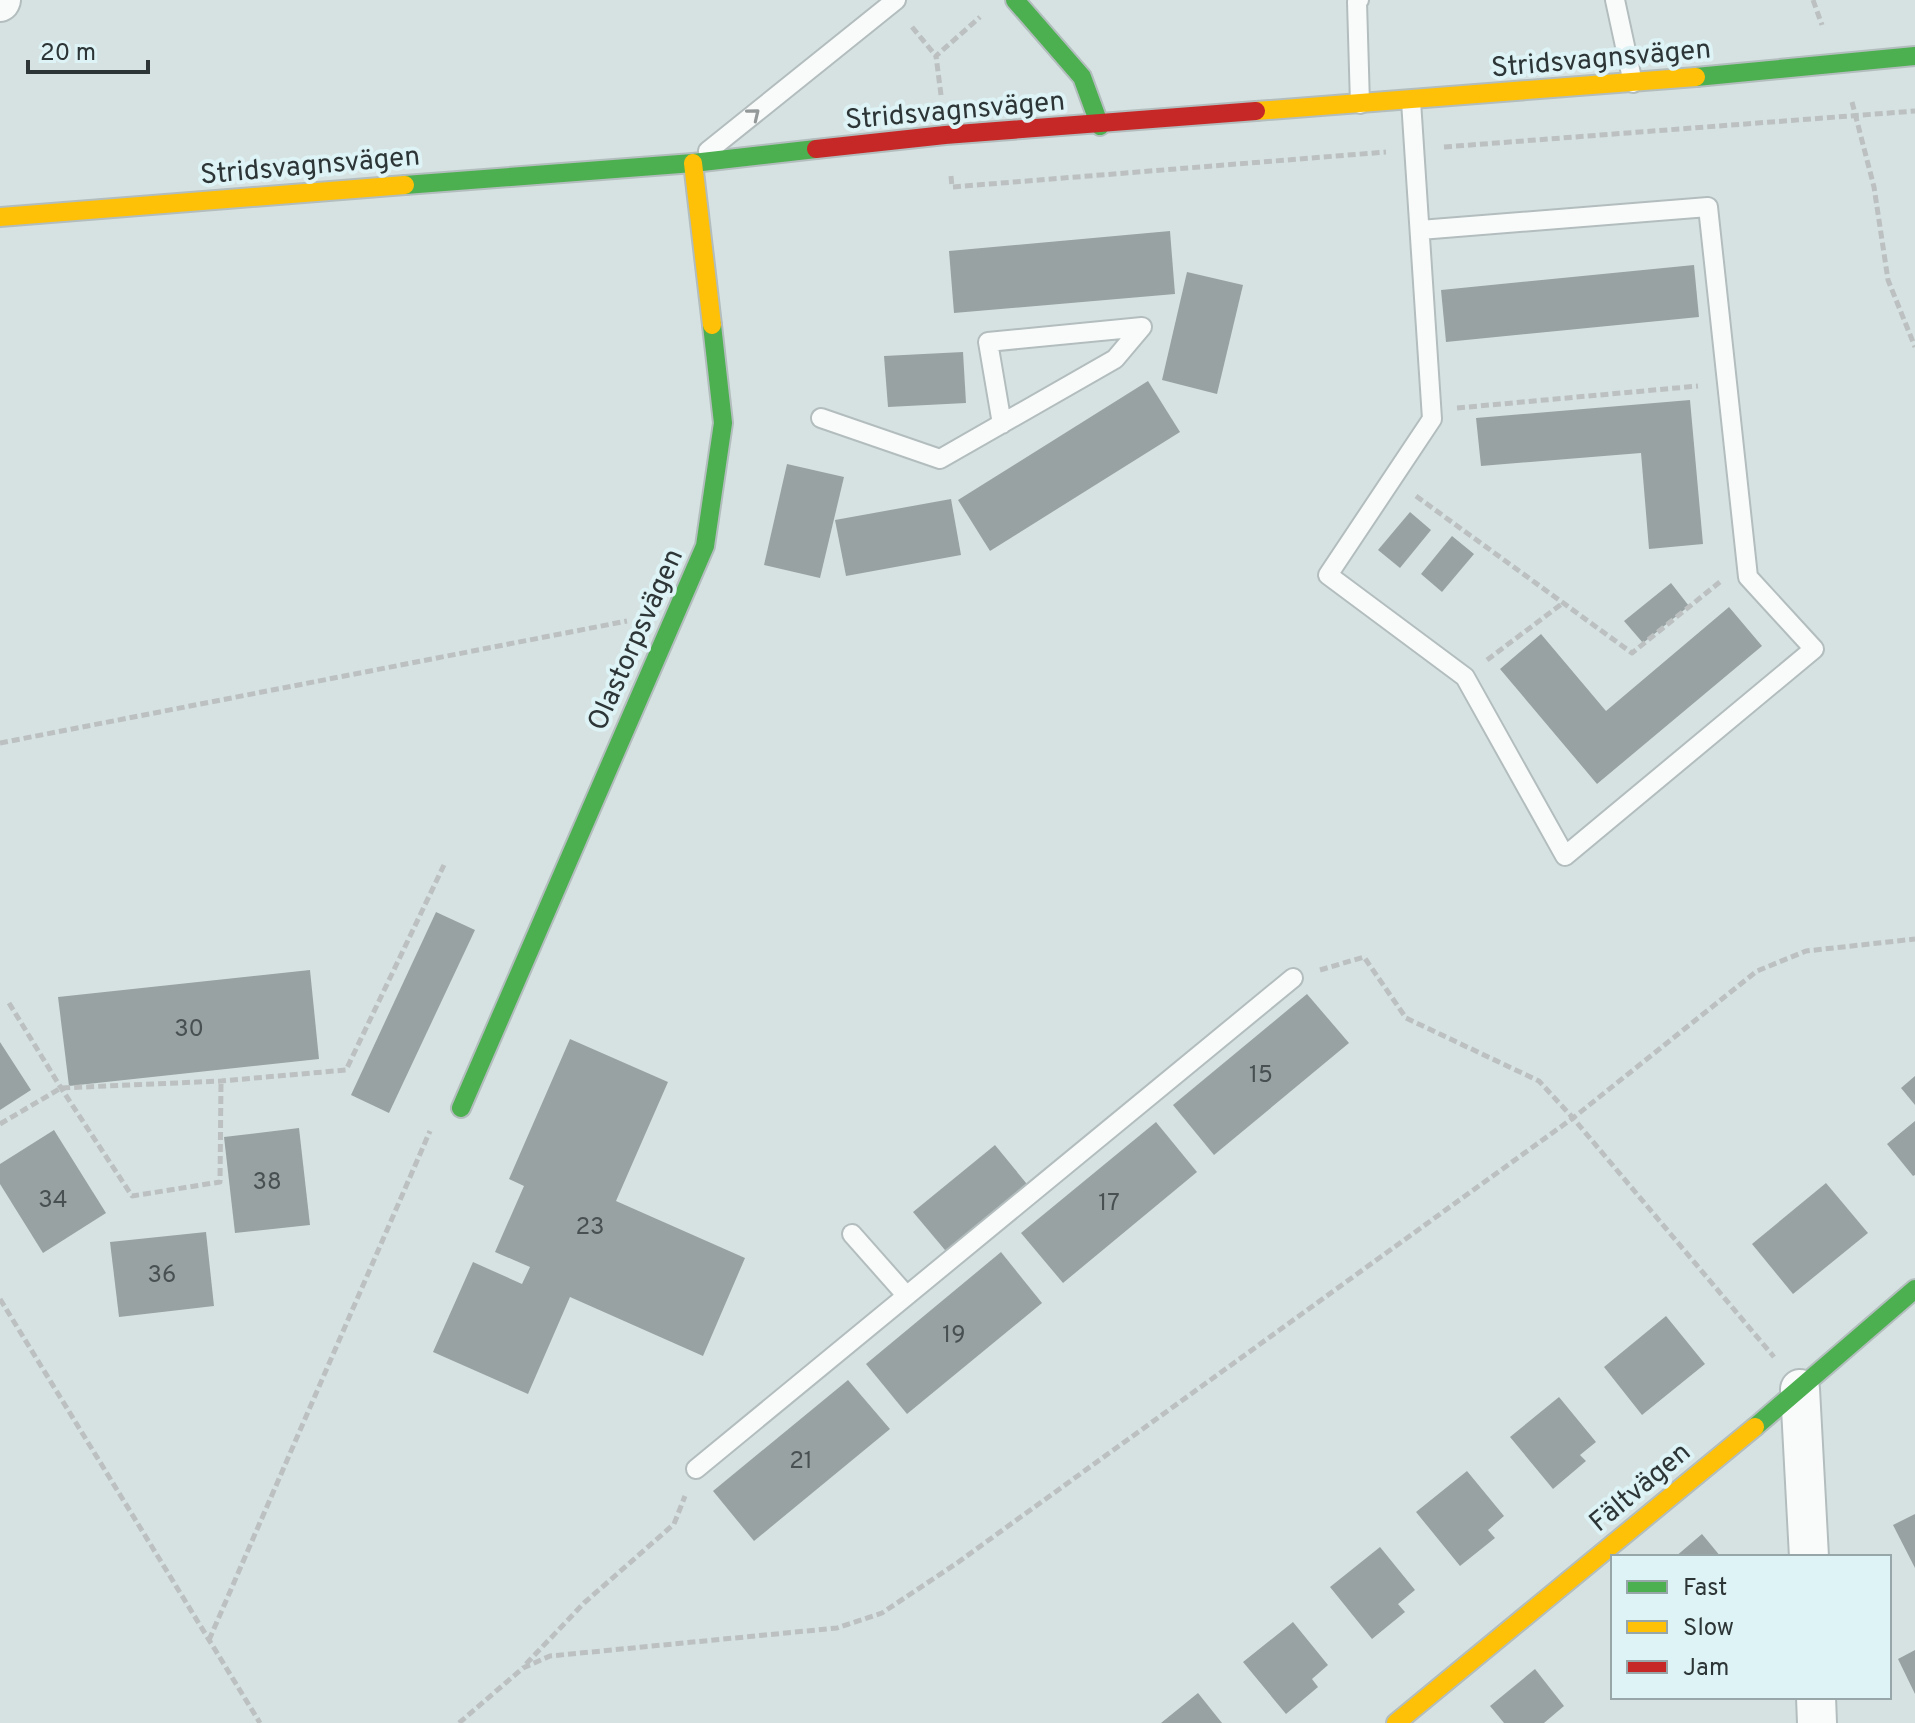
<svg xmlns="http://www.w3.org/2000/svg" width="1915" height="1723" font-family="Overpass,sans-serif">
<style>
.building{fill:#99a2a2}
.lines{fill:none;stroke-linecap:round;stroke-linejoin:round}
.lane-casing{stroke:#b3bdbd;stroke-width:22}
.street-casing{stroke:#b3bdbd;stroke-width:42}
.fast-casing{stroke:#b3bdbd;stroke-width:22}
.slow-casing{stroke:#b3bdbd;stroke-width:22}
.jam-casing{stroke:#b3bdbd;stroke-width:22}
.path{stroke:#bcc0c0;stroke-width:5;stroke-dasharray:8 4;stroke-linecap:butt}
.lane{stroke:#f9fbfb;stroke-width:18}
.street{stroke:#f9fbfb;stroke-width:38}
.fast{stroke:#4caf50;stroke-width:18}
.slow{stroke:#ffc107;stroke-width:18}
.jam{stroke:#c62828;stroke-width:18}
.oneway{stroke:#939898}
.labels{text-anchor:middle;stroke-width:8;stroke-linejoin:round;paint-order:stroke}
.number-label{font-size:24px;fill:#485051}
.street-label{font-size:28px;fill:#2d3536;stroke:#ddf3f6}
</style>
<rect width="100%" height="100%" fill="#d6e2e2"/>
<g class="building">
<path d="M1170 231 1175 294 954 313 949 251Z"/>
<path d="M1694 265 1699 317 1446 342 1441 290Z"/>
<path d="M1187 272 1243 285 1217 394 1162 380Z"/>
<path d="M963 352 966 403 888 407 884 356Z"/>
<path d="M1148 381 1180 432 990 551 958 500Z"/>
<path d="M1690 400 1703 544 1649 549 1641 453 1481 466 1476 418Z"/>
<path d="M787 464 844 477 820 578 764 565Z"/>
<path d="M951 499 961 555 846 576 835 520Z"/>
<path d="M1410 512 1431 530 1400 568 1378 550Z"/>
<path d="M1452 536 1474 554 1442 592 1421 574Z"/>
<path d="M1671 583 1689 606 1643 643 1624 621Z"/>
<path d="M1729 607 1762 646 1597 784 1500 669 1541 634 1606 711Z"/>
<path d="M436 912 475 930 389 1113 351 1095Z"/>
<path d="M310 970 319 1059 69 1086 58 997Z"/>
<path d="M1307 994 1349 1043 1214 1155 1173 1105Z"/>
<path d="M570 1039 668 1082 616 1201 745 1258 703 1356 570 1297 528 1394 433 1352 473 1262 522 1284 530 1267 495 1252 524 1186 509 1179Z"/>
<path d="M0 1042 31 1090 0 1110Z"/>
<path d="M1915 1076V1105L1901 1088Z"/>
<path d="M1915 1121V1175L1913 1176 1887 1144Z"/>
<path d="M1156 1122 1197 1172 1063 1283 1021 1233Z"/>
<path d="M299 1128 310 1225 235 1233 224 1137Z"/>
<path d="M54 1130 106 1213 43 1253 0 1184V1164Z"/>
<path d="M995 1145 1031 1189 950 1256 913 1212Z"/>
<path d="M1826 1183 1868 1233 1793 1294 1752 1244Z"/>
<path d="M206 1232 214 1306 119 1317 110 1242Z"/>
<path d="M1001 1252 1042 1303 907 1414 866 1364Z"/>
<path d="M1666 1316 1705 1364 1642 1415 1604 1367Z"/>
<path d="M848 1380 890 1429 754 1541 713 1491Z"/>
<path d="M1559 1397 1596 1442 1580 1455 1586 1461 1553 1489 1510 1437Z"/>
<path d="M1467 1471 1504 1516 1488 1530 1495 1538 1460 1566 1416 1512Z"/>
<path d="M1915 1514V1568L1893 1525Z"/>
<path d="M1702 1534 1721 1557H1675Z"/>
<path d="M1380 1547 1415 1590 1398 1604 1405 1612 1372 1639 1330 1587Z"/>
<path d="M1293 1622 1328 1665 1312 1679 1318 1687 1286 1714 1243 1662Z"/>
<path d="M1915 1650V1694L1898 1659Z"/>
<path d="M1535 1669 1564 1706 1544 1723H1504L1490 1706Z"/>
<path d="M1198 1693 1222 1723H1161Z"/>
</g>
<g class="lines">
<defs>
<g id="lane">
<path d="M1359 0 1357 2 1360 104"/>
<path d="M1615 0 1633 83"/>
<path d="M1411 101 1432 419 1328 575 1465 677 1565 856 1814 649 1748 577 1708 207 1420 230"/>
<path d="M708 151 896 0"/>
<path d="M821 418 940 459 1115 359 1142 327 988 342 1002 424"/>
<path d="M852 1234 906 1295"/>
<path d="M696 1469 1293 978"/>
</g>
<g id="street">
<path d="M0 2 1 0"/>
<path d="M1800 1389 1809 1557"/>
<path d="M1816 1697 1817 1723"/>
</g>
<g id="fast">
<path d="M1015 0 1082 77 1100 126"/>
<path d="M1696 77 1915 56"/>
<path d="M405 185 693 163 816 149"/>
<path d="M461 1108 705 546 723 423 712 325"/>
<path d="M1755 1427 1915 1289"/>
</g>
<g id="slow">
<path d="M1256 111 1696 77"/>
<path d="M693 163 712 325"/>
<path d="M0 217 405 185"/>
<path d="M1396 1723 1755 1427"/>
</g>
<path id="jam" d="M816 149 945 135 1256 111"/>
</defs>
<use href="#lane" class="lane-casing"/>
<use href="#street" class="street-casing"/>
<use href="#fast" class="fast-casing"/>
<use href="#slow" class="slow-casing"/>
<use href="#jam" class="jam-casing"/>
<g class="path">
<path d="M1813 0 1822 25"/>
<path d="M912 27 936 56"/>
<path d="M941 95 936 56 980 17"/>
<path d="M1852 102 1874 187 1888 280 1915 347"/>
<path d="M1444 147 1915 111"/>
<path d="M951 176 952 187 1386 152"/>
<path d="M1457 408 1698 386"/>
<path d="M1416 496 1632 653 1721 581"/>
<path d="M1487 660 1563 603"/>
<path d="M0 743 627 621"/>
<path d="M1320 970 1364 957 1406 1018 1539 1081 1573 1118 1774 1357"/>
<path d="M9 1003 61 1088 132 1196 220 1182 221 1082"/>
<path d="M0 1124 61 1088 221 1081 346 1070 444 865"/>
<path d="M0 1299 260 1723"/>
<path d="M209 1640 430 1131"/>
<path d="M526 1664 584 1603 674 1524 685 1496"/>
<path d="M459 1723 523 1668 550 1656 837 1628 882 1613 957 1563 1573 1118 1757 971 1806 951 1915 939"/>
</g>
<use href="#lane" class="lane"/>
<use href="#street" class="street"/>
<use href="#fast" class="fast"/>
<use href="#slow" class="slow"/>
<use href="#jam" class="jam"/>
</g>
<defs><path id="oneway-chevron" d="M-2-3.5L2.5 0L-2 3.5" fill="none" stroke-width="1.6" stroke-linecap="round" stroke-linejoin="round" transform="scale(2)"/></defs>
<use class="oneway" href="#oneway-chevron" transform="translate(754 114) rotate(-39)"/>
<g class="labels">
<g class="number-label">
<text x="189" y="1036">30</text>
<text x="1261" y="1082">15</text>
<text x="267" y="1189">38</text>
<text x="53" y="1207">34</text>
<text x="1109" y="1210">17</text>
<text x="590" y="1234">23</text>
<text x="162" y="1282">36</text>
<text x="954" y="1342">19</text>
<text x="801" y="1468">21</text>
</g>
<g class="street-label">
<text transform="translate(1601 57) rotate(-5)" y="10">Stridsvagnsvägen</text>
<text transform="translate(955 109) rotate(-5)" y="10">Stridsvagnsvägen</text>
<text transform="translate(310 164) rotate(-5)" y="10">Stridsvagnsvägen</text>
<text transform="translate(634 639) rotate(-66)" y="10">Olastorpsvägen</text>
<text transform="translate(1639 1486) rotate(-40)" y="10">Fältvägen</text>
</g>
</g>
<rect x="1611" y="1555" width="280" height="144" fill="#ddf3f6" stroke="#97a7a9" stroke-width="2"/>
<rect x="1627" y="1581" width="40" height="12" fill="#4caf50" stroke="#97a7a9" stroke-width="2"/>
<text x="1683" y="1595" font-size="24" fill="#2d3536">Fast</text>
<rect x="1627" y="1621" width="40" height="12" fill="#ffc107" stroke="#97a7a9" stroke-width="2"/>
<text x="1683" y="1635" font-size="24" fill="#2d3536">Slow</text>
<rect x="1627" y="1661" width="40" height="12" fill="#c62828" stroke="#97a7a9" stroke-width="2"/>
<text x="1683" y="1675" font-size="24" fill="#2d3536">Jam</text>
<path d="M28 60v12h120v-12" fill="none" stroke="#2d3536" stroke-width="4"/>
<text x="40" y="60" font-size="24" fill="#2d3536" stroke="#ddf3f6" stroke-width="6" paint-order="stroke">20 m</text>
</svg>
